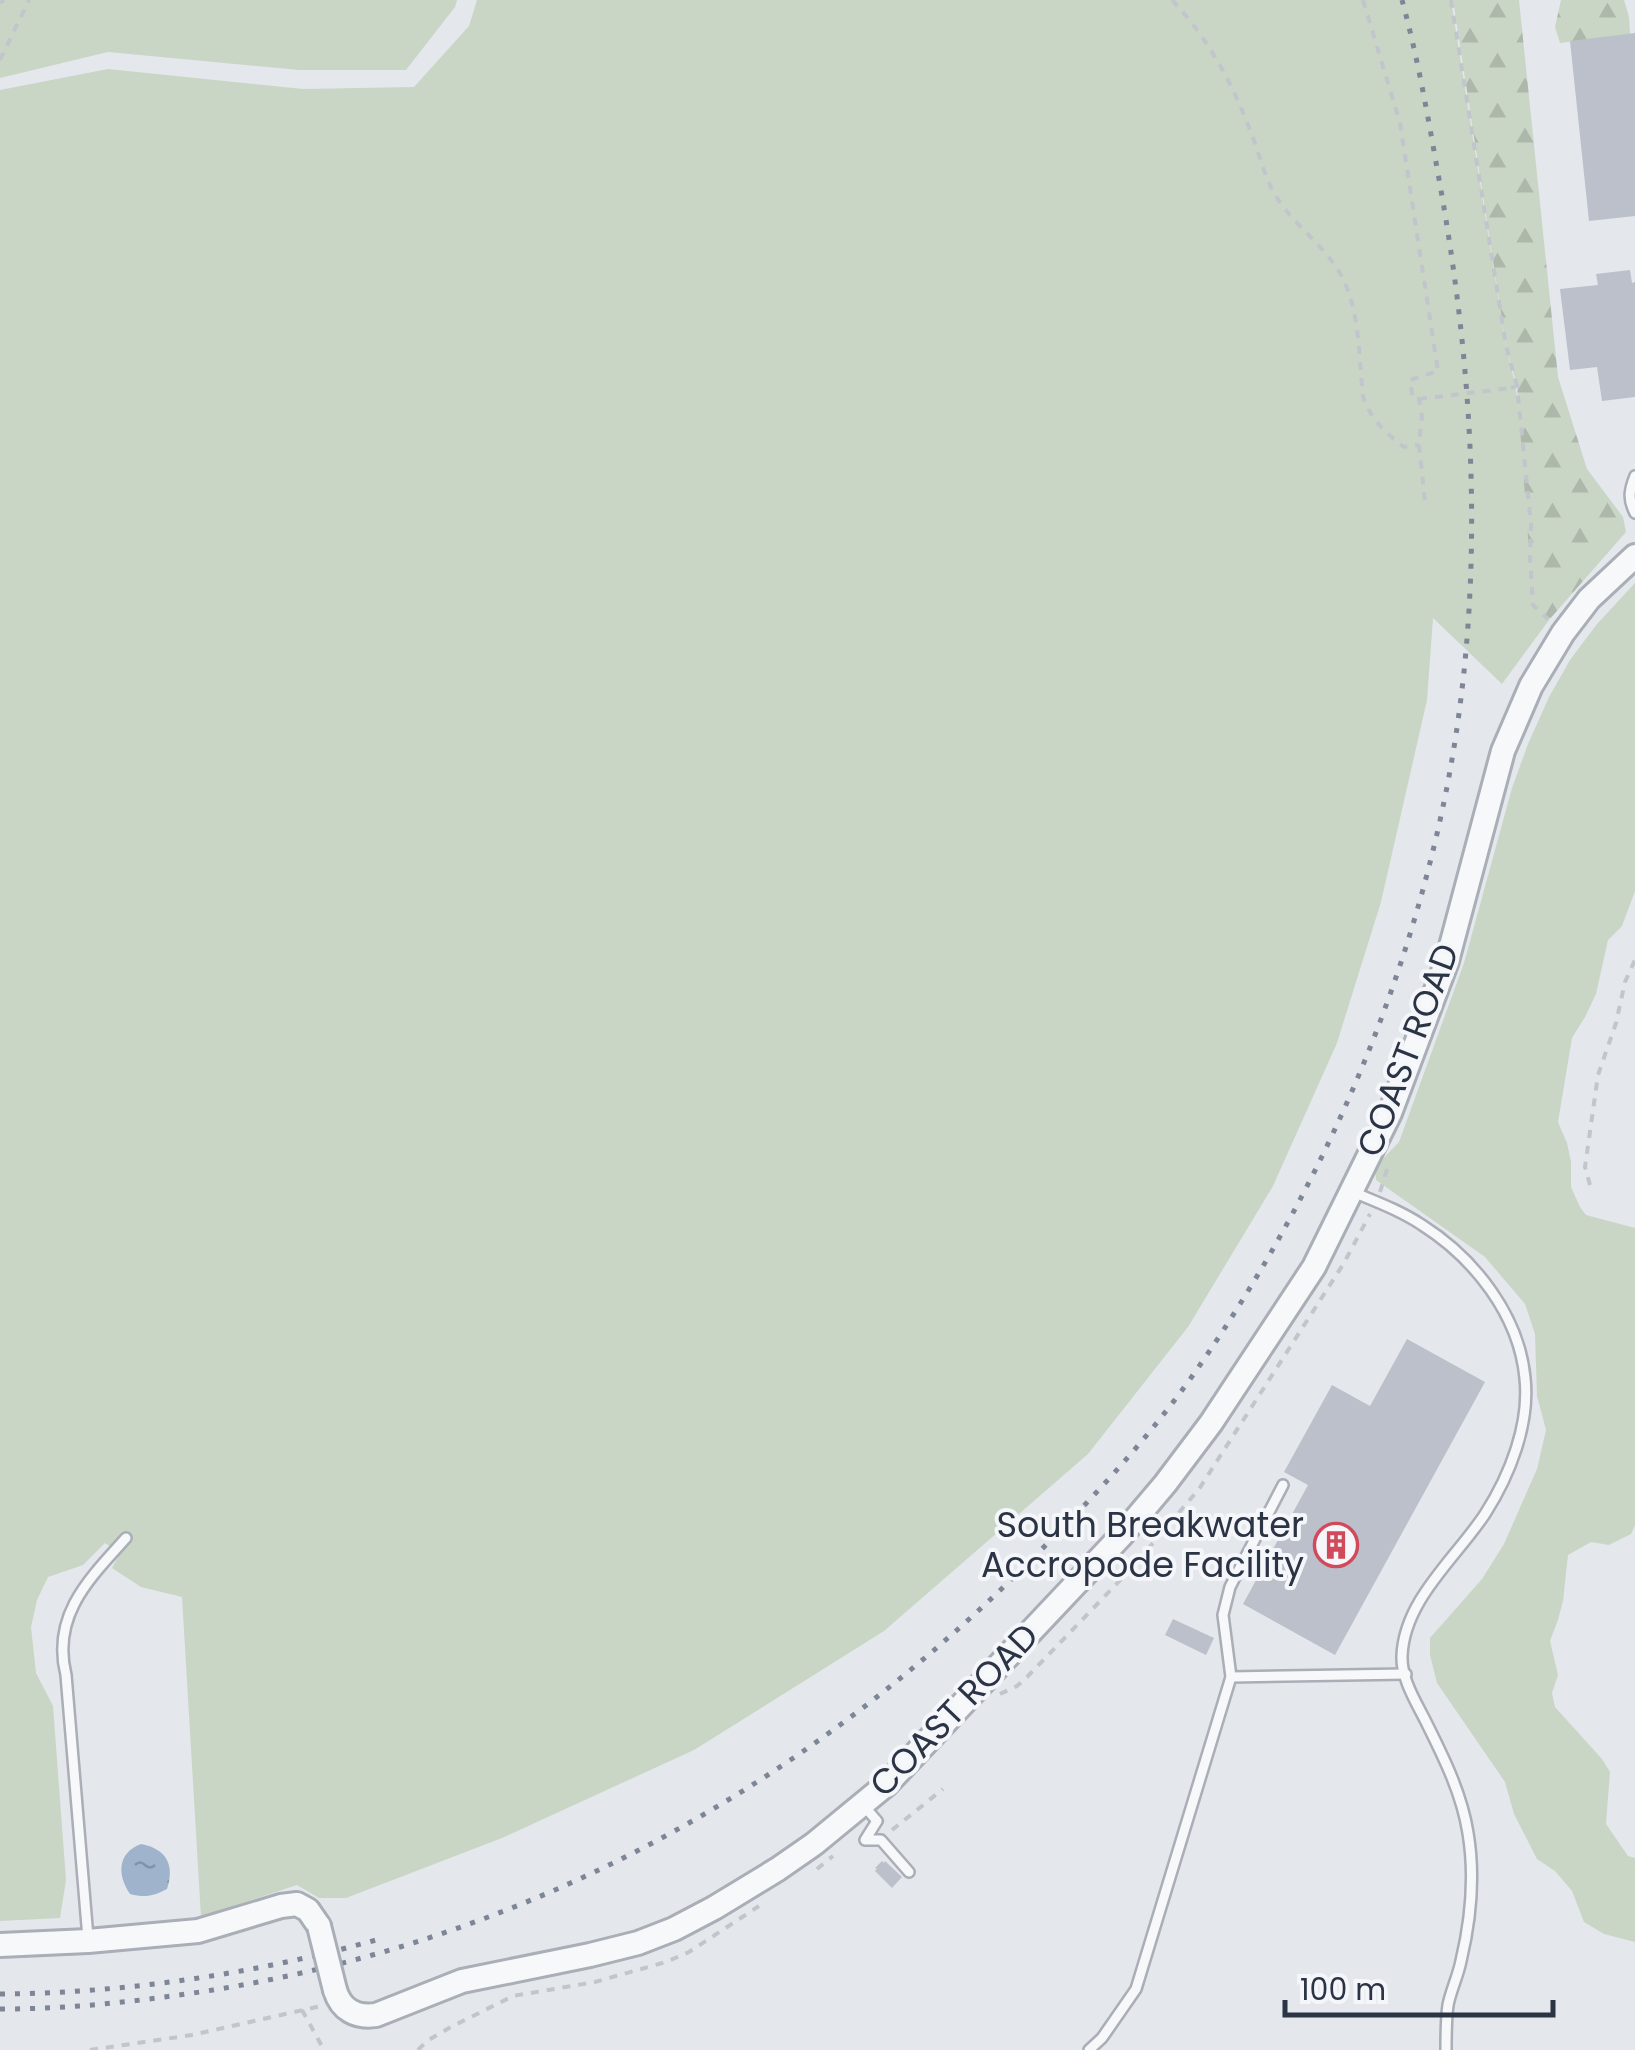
<svg xmlns="http://www.w3.org/2000/svg" width="1635" height="2050" font-family="Poppins,sans-serif">
<style>
.grass{fill:#c9d6c5}
.forest{fill:url(#forest-firs)}
.water{fill:url(#water-ripples)}
.building{fill:#bbc0ca}
.lines{fill:none;stroke-linecap:round;stroke-linejoin:round}
.service-casing{stroke:#a9aeb7;stroke-width:14}
.tertiary-casing{stroke:#a9aeb7;stroke-width:28}
.path{stroke:#c2c5cb;stroke-width:4;stroke-dasharray:8 8;stroke-linecap:butt}
.service{stroke:#f7f8fa;stroke-width:9}
.tertiary{stroke:#f7f8fa;stroke-width:22}
.rail{stroke:#7d8696;stroke-width:5;stroke-dasharray:5 10;stroke-linecap:butt}
.tertiary-bridge-casing{stroke:#a9aeb7;stroke-width:28;stroke-linecap:butt}
.path-bridge{stroke:#c2c5cb;stroke-width:4;stroke-dasharray:8 8;stroke-linecap:butt}
.tertiary-bridge{stroke:#f7f8fa;stroke-width:22}
.labels{text-anchor:middle;stroke-width:8;stroke-linejoin:round;paint-order:stroke}
.street-label{font-size:35px;fill:#2b3445;stroke:#f4f6f9}
.poi-label{font-size:35px;fill:#2b3445;stroke:#f4f6f9;text-anchor:end}
</style>
<defs>
<pattern id="forest-firs" width="22" height="20" patternUnits="userSpaceOnUse" patternTransform="scale(2.5)"><rect width="22" height="20" fill="#c9d6c5"/><path d="M5 1l3.5 6h-7zM16 11l3.5 6h-7z" fill="#adb8ab"/></pattern>
<pattern id="water-ripples" width="26" height="14" patternUnits="userSpaceOnUse" patternTransform="scale(2.5)"><rect width="26" height="14" fill="#9fb4cc"/><path d="M2 4q2-2 4 0t4 0M15 11q2-2 4 0t4 0" fill="none" stroke="#8293a7"/></pattern>
</defs>
<rect width="100%" height="100%" fill="#e4e7ec"/>
<g class="grass">
<path d="M0 0H457L455 7 406 70H299L108 52 0 78Z"/>
<path d="M477 0H1451L1506 346C1528 429 1531 519 1533 605L1549 620 1502 684 1433 618 1427 700 1381 902 1337 1043 1273 1186 1188 1327 1088 1454 884 1631 694 1750 502 1838 346 1898H319L297 1885 201 1917 182 1597 141 1587 112 1568 120 1553 105 1543 83 1565 48 1577 37 1600 31 1627 36 1673 53 1706 66 1880 60 1918 0 1921V90L108 69 303 89 414 87 469 26Z"/>
<path d="M1635 583V891L1622 926 1608 940 1596 994 1585 1017 1572 1038 1558 1122 1567 1143 1571 1162V1187L1580 1207 1586 1215 1635 1228V1525L1631 1534 1609 1545 1591 1542 1568 1555 1563 1601 1558 1620 1550 1641 1558 1675 1552 1693 1555 1707 1602 1759 1610 1772 1606 1824 1628 1856 1635 1858V1942L1604 1934 1584 1922 1572 1891 1555 1871 1537 1859 1514 1814 1505 1782 1437 1683 1430 1655V1638L1482 1579 1504 1544 1537 1469 1546 1430 1537 1396 1535 1334 1525 1304 1485 1257 1376 1180 1375 1167 1399 1142 1464 963 1512 788 1528 744 1549 697 1570 660 1597 624Z"/>
</g>
<g class="forest">
<path d="M1453 0H1519L1558 377 1587 469 1623 517 1626 532 1549 620 1533 605 1517 386 1506 346Z"/>
<path d="M1561 0H1624L1629 17 1630 34 1560 43 1555 27Z"/>
</g>
<path class="water" d="M141 1844C166 1849 175 1864 167 1889 154 1896 145 1898 130 1894 117 1875 117 1853 141 1844Z"/>
<g class="building">
<path d="M1635 33V216L1589 221 1570 41Z"/>
<path d="M1630 270 1632 283 1635 282V397L1602 401 1597 367 1570 370 1560 289 1598 285 1596 274Z"/>
<path d="M1407 1339 1485 1382 1335 1655 1243 1604 1308 1485 1284 1472 1332 1385 1370 1406Z"/>
<path d="M1173 1619 1214 1638 1206 1655 1165 1635Z"/>
<path d="M882 1861 884 1863 885 1861 902 1877 892 1888 875 1871 877 1869 875 1868Z"/>
</g>
<g class="lines">
<defs>
<g id="service">
<path d="M1635 476C1629 491 1628 499 1635 513"/>
<path d="M1353 1192C1377 1202 1401 1211 1422 1225 1474 1258 1519 1315 1525 1378 1530 1424 1510 1475 1485 1514 1456 1558 1404 1600 1402 1656 1401 1680 1418 1705 1428 1726 1445 1760 1462 1795 1468 1833 1475 1875 1471 1919 1461 1961 1458 1976 1451 1990 1448 2005 1446 2019 1446 2035 1446 2050"/>
<path d="M1231 1677 1223 1615 1230 1587 1283 1485"/>
<path d="M864 1806 877 1821 865 1840H881L909 1872"/>
<path d="M88 1938 66 1675C51 1615 90 1578 126 1538"/>
<path d="M1089 2050 1102 2038 1136 1989 1231 1677 1406 1674"/>
</g>
<g id="tertiary">
<path d="M0 1945 88 1941 198 1931 281 1906 297 1904 308 1910 319 1926"/>
<path d="M335 1990C341 2010 356 2018 376 2015L462 1981 590 1955 638 1943 674 1929 714 1908 778 1869 814 1844 887 1784 1121 1536 1165 1484 1211 1423 1314 1267 1390 1113 1447 961 1503 751 1531 686 1563 633 1589 599 1635 556"/>
</g>
</defs>
<use href="#service" class="service-casing"/>
<use href="#tertiary" class="tertiary-casing"/>
<g class="path">
<path d="M1172 0C1207 37 1232 82 1250 130 1258 149 1262 169 1271 187 1285 217 1315 237 1334 264 1361 301 1358 353 1363 397 1371 419 1385 433 1404 447L1419 445"/>
<path d="M1363 0 1400 123 1438 371 1410 380 1413 399H1419L1422 416 1419 445 1425 502"/>
<path d="M1451 0 1506 346 1517 386"/>
<path d="M0 3 4 0"/>
<path d="M0 60 29 0"/>
<path d="M1511 388 1517 386 1531 525 1530 558 1533 605 1548 619"/>
<path d="M1590 1185 1585 1167 1598 1075 1616 1023 1625 982 1635 960"/>
<path d="M1380 1192 1389 1163"/>
<path d="M1000 1694 1017 1686 1027 1677 1130 1570 1199 1489 1344 1263 1370 1214"/>
<path d="M892 1830 943 1789"/>
<path d="M817 1869 833 1856"/>
<path d="M302 2010 324 2050"/>
<path d="M90 2050 192 2035 321 2006"/>
<path d="M418 2050 427 2041 449 2028 513 1996 595 1982 666 1962 689 1952 759 1906"/>
</g>
<use href="#service" class="service"/>
<use href="#tertiary" class="tertiary"/>
<g class="rail">
<path d="M0 1994C128 1993 260 1973 383 1938"/>
<path d="M0 2009C72 2009 142 2001 213 1990 531 1939 806 1786 1032 1559 1092 1499 1152 1435 1200 1365 1319 1192 1405 997 1446 792 1487 584 1475 374 1437 168 1427 111 1417 55 1402 0"/>
</g>
<defs>
<path id="tertiary-bridge" d="M319 1926 335 1990"/>
</defs>
<use href="#tertiary-bridge" class="tertiary-bridge-casing"/>
<path class="path-bridge" d="M1419 399 1511 388"/>
<use href="#tertiary-bridge" class="tertiary-bridge"/>
</g>
<defs>
<symbol id="building-ring" viewBox="-11 -11 22 22"><circle r="9.5" fill="#f4f6f9" stroke="#d1495b" stroke-width="1.5"/><path d="M-4-6H4V6H1V3H-1V6H-4ZM-2.5-4.3h1.7v1.8h-1.7ZM.8-4.3h1.7v1.8H.8ZM-2.5-1h1.7V.8h-1.7ZM.8-1h1.7V.8H.8Z" fill="#d1495b"/></symbol>
</defs>
<g fill-rule="evenodd">
<use href="#building-ring" x="1311" y="1520" width="50" height="50"/>
</g>
<g class="labels">
<g class="street-label">
<text transform="translate(1408 1050) rotate(-69)" y="12">COAST ROAD</text>
<text transform="translate(954 1710) rotate(-46)" y="12">COAST ROAD</text>
</g>
<g class="poi-label">
<text x="1304" y="1537">South Breakwater<tspan x="1304" dy="40">Accropode Facility</tspan></text>
</g>
</g>
<path d="M1285 2000v15h268v-15" fill="none" stroke="#2b3445" stroke-width="5"/>
<text x="1300" y="2000" font-size="30" fill="#2b3445" stroke="#f4f6f9" stroke-width="8" paint-order="stroke">100 m</text>
</svg>
